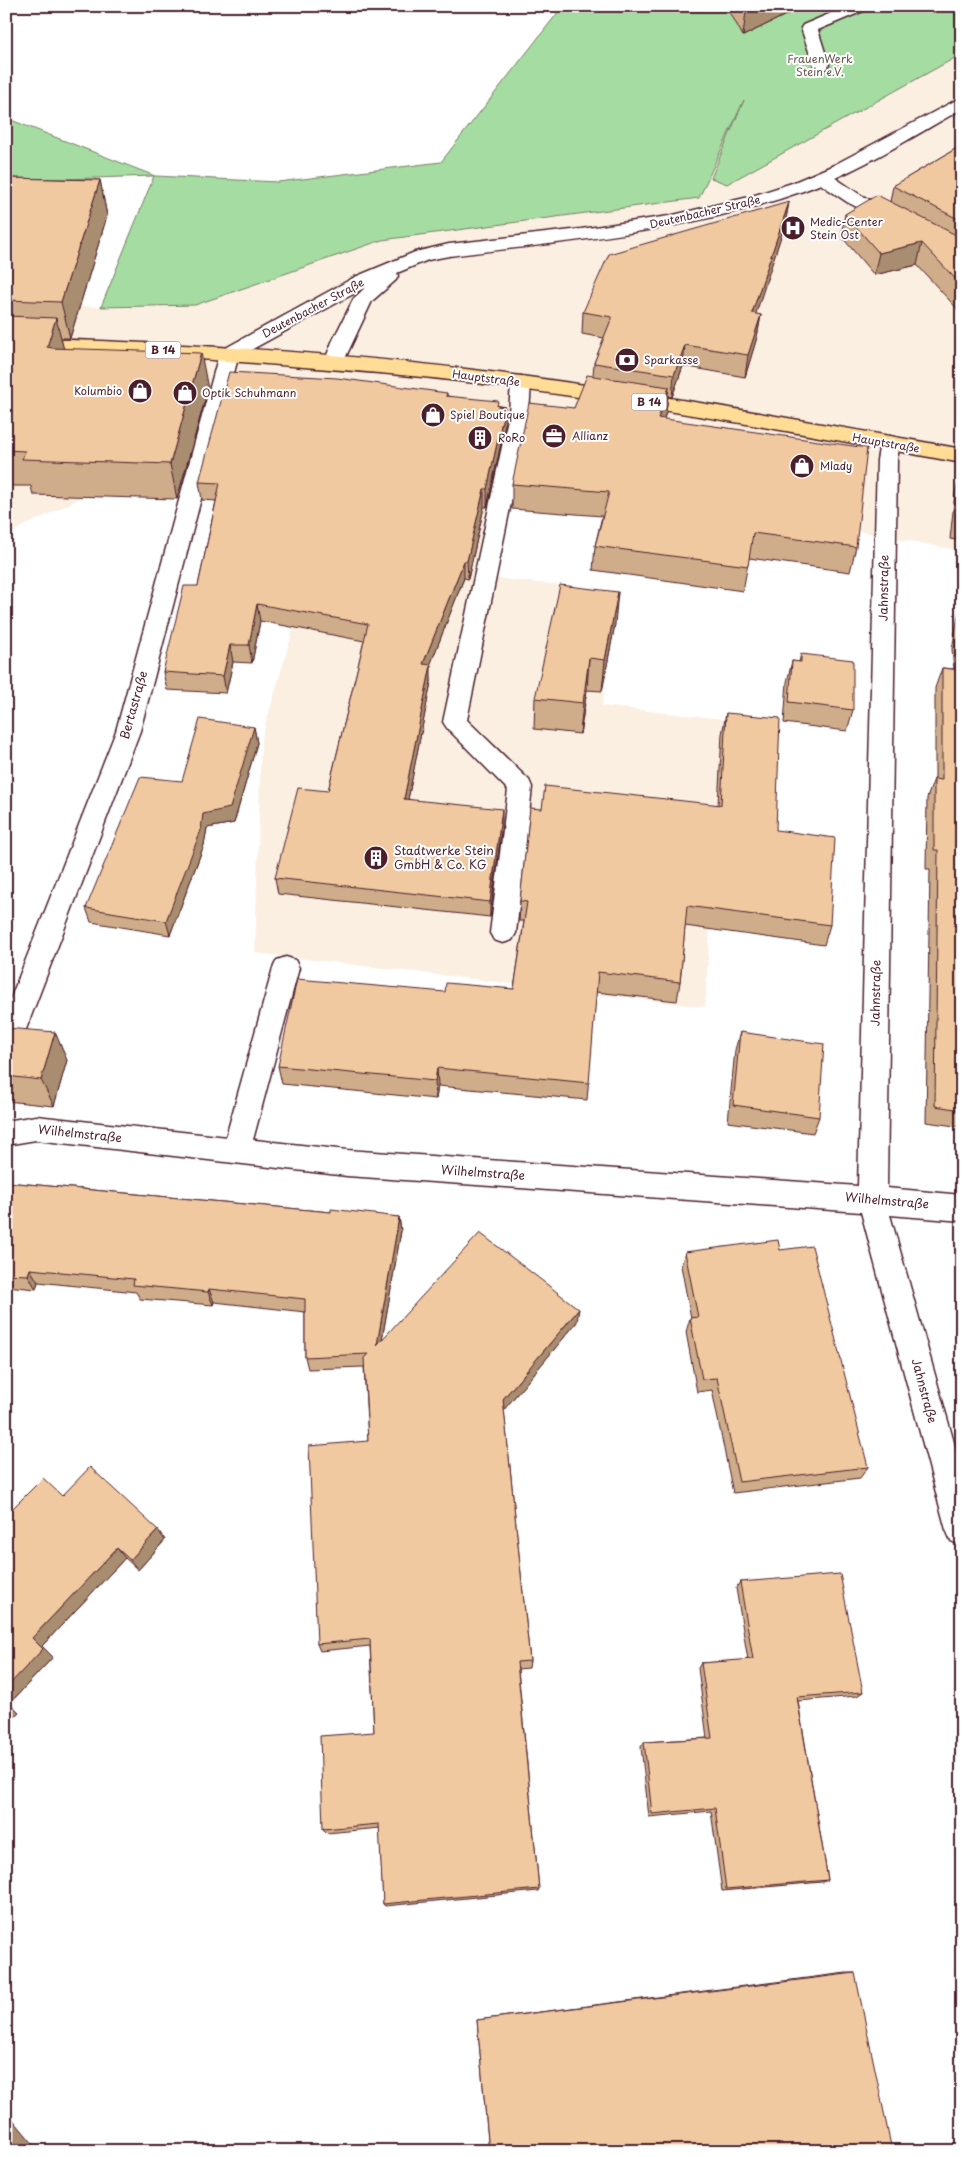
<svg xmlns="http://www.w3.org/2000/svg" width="968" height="2157" font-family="'Playpen Sans',sans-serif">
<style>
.built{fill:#fbefe2}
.green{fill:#a5dca1;stroke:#787e66}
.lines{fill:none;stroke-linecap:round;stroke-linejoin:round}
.lane-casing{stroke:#4a1f2b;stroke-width:3}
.street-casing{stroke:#4a1f2b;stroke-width:3}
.secondary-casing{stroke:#4a1f2b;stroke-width:3}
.primary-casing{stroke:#4a1f2b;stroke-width:3}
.lane{fill:#fff;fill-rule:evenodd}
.street{fill:#fff;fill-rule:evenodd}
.secondary{fill:#fff;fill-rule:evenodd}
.primary{fill:#ffdd96;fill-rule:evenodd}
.wall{fill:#cfad8a;stroke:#4a1f2b}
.shaded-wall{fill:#a98d70;stroke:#4a1f2b}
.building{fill:#f1c9a0;stroke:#4a1f2b}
.labels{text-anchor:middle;stroke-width:4;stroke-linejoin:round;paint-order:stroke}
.far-park-label{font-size:11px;fill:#65584e;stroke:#fff}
.far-street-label{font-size:11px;fill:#4a1f2b;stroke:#fff}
.far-poi-label{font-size:11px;fill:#4a1f2b;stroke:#fff;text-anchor:start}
.shield{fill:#fff;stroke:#80626b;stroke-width:1}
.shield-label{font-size:11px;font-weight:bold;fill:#4a1f2b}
.street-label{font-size:12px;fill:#4a1f2b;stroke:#fff}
.poi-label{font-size:12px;fill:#4a1f2b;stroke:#fff;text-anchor:start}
</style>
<rect width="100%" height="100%" fill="#fff"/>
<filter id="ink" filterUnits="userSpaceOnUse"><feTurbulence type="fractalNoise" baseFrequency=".02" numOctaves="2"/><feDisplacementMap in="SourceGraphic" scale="10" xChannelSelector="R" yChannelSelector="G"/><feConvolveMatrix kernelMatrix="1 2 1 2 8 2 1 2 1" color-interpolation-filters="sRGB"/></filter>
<g filter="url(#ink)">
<path class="built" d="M962 6V551L524 467 493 578 618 591 602 706 723 719 705 1007 255 953 261 740 348 441 200 439 6 535V308L195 305 382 240 699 198 760 66Z"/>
<path class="green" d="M563 6H962V54L727 184 711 178 744 100 699 198 382 240 195 305 101 307 154 176 6 181V118L155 176 278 182 441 162Z"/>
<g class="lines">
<defs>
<g id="lane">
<path d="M848 6H870L868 9 818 30 829 65 827 69H815L801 28 803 25Z"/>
<path d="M521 376 528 378 531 382 529 414 467 720 529 780 532 787 516 933 512 940 503 943 494 940 490 933 508 790 447 728 443 722 509 414 511 382 514 378Z"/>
<path d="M286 957 295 960 299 968 250 1151 246 1160 236 1163 226 1160 222 1151 273 968 277 960Z"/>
</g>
<g id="street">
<path d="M822 172 828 173 859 194 962 248V261L847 202 816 181 813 177 816 173Z"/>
<path d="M229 348 236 350 239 354 140 731 20 1045 16 1053 6 1056V1010L116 731 219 354 222 350Z"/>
<path d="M890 436 897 438 900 443 897 460 887 1188 962 1195V1221L890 1215 962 1471V1546L951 1541 946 1530 861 1212 347 1176 36 1140 6 1145V1121L36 1116 347 1150 858 1186 877 460 880 443 883 438Z"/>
</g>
<path id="secondary" d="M962 97V109C910 138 859 171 803 191 689 232 568 241 449 256L428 260 397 273 398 276 396 280 372 301 341 367 334 369 327 367 324 363 332 342 354 298 366 287 236 358 229 360 222 358 219 354 222 350 355 277 415 252 449 244 581 229 669 216 749 197 792 183 834 165Z"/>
<path id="primary" d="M6 338C161 342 321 351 474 370 638 390 800 420 962 449V463C800 433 638 403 475 383 422 376 369 372 316 368 213 359 110 353 6 350Z"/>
</defs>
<use href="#lane" class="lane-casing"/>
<use href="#street" class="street-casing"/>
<use href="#secondary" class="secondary-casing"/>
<use href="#primary" class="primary-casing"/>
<use href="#lane" class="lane"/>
<use href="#street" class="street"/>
<use href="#secondary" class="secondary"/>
<use href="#primary" class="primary"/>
</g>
<g class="wall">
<path d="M718 6H804L743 36 731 14Z"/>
<path d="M962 145V314L917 265 874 275 841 236 845 214 890 202 893 186Z"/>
<path d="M6 178 100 180 107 216 70 338H61L63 348 208 389 177 499 33 495 31 486H6Z"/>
<path d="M789 202 785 224 755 314 761 315 757 337 745 377 683 366 672 397 668 396 666 412 664 419 856 547 850 572 749 558 743 591 593 570 595 546 602 516 512 509V484L574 408 593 375 594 363 604 338 582 334 583 312Z"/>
<path d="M447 393V396L505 407V425L487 507H484L468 579 464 578 430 665 431 682 408 799 502 825 490 917 278 894 275 878 328 791 364 641 260 621 252 663 233 662 226 693 167 690 163 672 198 586 216 501 202 500 199 482Z"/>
<path d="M962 472V541L950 539 955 493Z"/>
<path d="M962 594V1127L926 1122 930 869H926L927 798 934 779H935V688L942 668 954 669 952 649Z"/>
<path d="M615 624 602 691 587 690 580 734 534 729 535 698Z"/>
<path d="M801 654 853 710 847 731 784 723 787 682 792 661 799 662Z"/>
<path d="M726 713 776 830 830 925 824 945 685 926 680 982 677 1001 596 992 587 1100 438 1086 436 1099 282 1084 278 1066 445 992 514 989 524 921H519L520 901 542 809 718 805 722 734Z"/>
<path d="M254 727 257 743 234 823 207 828 204 845 170 935 91 922 86 908 182 781Z"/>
<path d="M6 1028 67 1060 54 1106 6 1101Z"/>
<path d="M740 1032 819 1117 813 1133 728 1122 735 1050Z"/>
<path d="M6 1182 331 1212 399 1217 401 1231 382 1339 577 1322 504 1409 530 1661 529 1668 518 1669 539 1889 538 1891 385 1906 383 1904 380 1828 327 1833 323 1829 374 1732 370 1646 320 1651 317 1644 368 1441 364 1367 308 1369 305 1357V1312L214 1302 213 1305 140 1299 136 1292 38 1282 36 1289 6 1286Z"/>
<path d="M780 1250 868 1467 860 1478 733 1493 712 1390 697 1392 686 1332 690 1318H691L681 1266 685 1252Z"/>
<path d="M62 1496 158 1530 165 1540 138 1570 125 1558 42 1646 53 1657 10 1703 19 1712 6 1725V1515Z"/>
<path d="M740 1582 863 1692 857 1696 798 1701 828 1880 822 1882 722 1891 711 1811 649 1817 641 1747 644 1742 707 1738 698 1668 701 1663 748 1660 736 1588Z"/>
<path d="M846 1973H855L489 2151 477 2020Z"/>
</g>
<g class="shaded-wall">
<path d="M755 6H804L743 36 746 11Z"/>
<path d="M100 180 107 216 70 338 61 302Z"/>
<path d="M789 202 785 224 749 335 752 313Z"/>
<path d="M922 243 917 265 874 275 879 253Z"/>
<path d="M761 315 757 337 745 377 748 355Z"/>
<path d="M56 318 65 354 47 347Z"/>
<path d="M685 345 683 366 672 397 674 375Z"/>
<path d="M201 353 208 389 177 499 170 464Z"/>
<path d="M669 387 666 412 655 444 658 418Z"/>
<path d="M505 407V425L487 507V489Z"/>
<path d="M484 489V507L468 579 467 561Z"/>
<path d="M464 561V578L424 681 423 664Z"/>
<path d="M618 592 615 624 602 691 605 660Z"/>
<path d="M257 604 260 621 252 663 249 645Z"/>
<path d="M230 645 233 662 226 693 223 676Z"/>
<path d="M589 658 587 690 580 734 583 703Z"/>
<path d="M431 665V682L405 815 404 799Z"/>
<path d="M254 727 257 743 234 823 207 828 204 845 170 935 166 921 203 814Z"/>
<path d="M502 809V825L490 917V902Z"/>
<path d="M55 1032 67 1060 54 1106 41 1080Z"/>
<path d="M437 1068 438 1086 436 1099 435 1081Z"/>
<path d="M399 1217 401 1231 379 1357 377 1345Z"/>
<path d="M30 1269 38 1282 36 1289 28 1275Z"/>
<path d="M209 1289 214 1302 213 1305 208 1292Z"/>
<path d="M579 1309 577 1322 503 1411V1399Z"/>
<path d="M158 1530 165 1540 138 1570 130 1560Z"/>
<path d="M117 1548 125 1558 42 1646 53 1657 10 1703 19 1712 6 1725V1688L32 1638Z"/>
<path d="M6 2111 39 2151H13L6 2142Z"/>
</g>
<g class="building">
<path d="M744 6H755L746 11Z"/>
<path d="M962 145V221L893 186Z"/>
<path d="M6 178 100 180 61 302 6 300Z"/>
<path d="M877 195 962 238V286L922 243 879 253 845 214Z"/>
<path d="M789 202 752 313 761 315 748 355 685 345 674 375 594 363 612 317 583 312 609 254Z"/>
<path d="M6 316 56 318 47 347 52 348 201 353 170 464 22 459 25 451 6 450Z"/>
<path d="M229 372 337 378 447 393 446 396 498 401 497 406 505 407 487 489H484L467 561H464L423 664 431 665 404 799 502 809 490 902 275 878 298 788 328 791 368 624 257 604 249 645H230L223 676 163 672 184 586H198L220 483 199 482Z"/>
<path d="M587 375 669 387 658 418 867 448 856 547 753 533 748 566 595 546 609 492 512 484 529 403 574 408Z"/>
<path d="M962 472V519L957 518Z"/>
<path d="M560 585 618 592 605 660 589 658 583 703 535 698Z"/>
<path d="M962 614V653L959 629Z"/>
<path d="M801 654 853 660V710L789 702 792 661 801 662Z"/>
<path d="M942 668 962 670V1110L935 1106 938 850H934V779L942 780Z"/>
<path d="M726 713 780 718 776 830 835 838 830 925 687 906 680 982 598 972 589 1083 437 1068 435 1081 278 1066 297 979 445 992 446 983 514 989 527 902 520 901 530 808 542 809 545 786 721 805Z"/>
<path d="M200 719 254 727 230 808 203 814 201 830 166 921 86 908 140 777 182 781Z"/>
<path d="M6 1028 55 1032 41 1080 6 1076Z"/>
<path d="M740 1032 824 1044 819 1117 733 1105Z"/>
<path d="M6 1182 331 1212V1209L399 1217 377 1345 480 1233 579 1309 503 1399 530 1661 517 1662 539 1889 383 1904 379 1824 323 1829 320 1736 374 1732 370 1639 317 1644 309 1446 368 1441 364 1358 368 1354 305 1357V1299L209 1289 208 1292 133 1285 134 1279 30 1269 28 1275 6 1274Z"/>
<path d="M778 1240 780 1250 812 1246 868 1467 739 1482 717 1378 702 1379 690 1318 698 1317 685 1252Z"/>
<path d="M90 1467 158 1530 130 1560 117 1548 32 1638 43 1649 6 1688V1515L43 1478 62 1496Z"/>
<path d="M840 1574 863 1692 797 1697 828 1880 726 1889 715 1808 652 1814 644 1742 712 1738 701 1663 753 1659 740 1582Z"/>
<path d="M855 1973 892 2151H489L477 2020Z"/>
<path d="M6 2142 13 2151H6Z"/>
</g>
</g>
<defs>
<symbol id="hospital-disc" viewBox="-11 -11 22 22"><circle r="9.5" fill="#4a1f2b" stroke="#fff"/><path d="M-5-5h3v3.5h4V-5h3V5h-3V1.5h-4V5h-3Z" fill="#fff"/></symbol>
<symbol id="bank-disc" viewBox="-11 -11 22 22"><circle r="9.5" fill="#4a1f2b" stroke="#fff"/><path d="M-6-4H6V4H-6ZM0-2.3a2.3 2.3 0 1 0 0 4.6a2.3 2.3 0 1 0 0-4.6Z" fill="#fff"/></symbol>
<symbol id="shop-disc" viewBox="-11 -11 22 22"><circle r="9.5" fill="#4a1f2b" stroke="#fff"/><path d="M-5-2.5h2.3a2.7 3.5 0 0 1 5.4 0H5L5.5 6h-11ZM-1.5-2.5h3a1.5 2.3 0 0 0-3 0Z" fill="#fff"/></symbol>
<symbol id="office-disc" viewBox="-11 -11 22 22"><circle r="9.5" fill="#4a1f2b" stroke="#fff"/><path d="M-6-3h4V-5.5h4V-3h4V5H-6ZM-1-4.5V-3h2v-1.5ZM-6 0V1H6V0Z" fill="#fff"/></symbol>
<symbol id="building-disc" viewBox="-11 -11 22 22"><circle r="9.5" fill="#4a1f2b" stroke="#fff"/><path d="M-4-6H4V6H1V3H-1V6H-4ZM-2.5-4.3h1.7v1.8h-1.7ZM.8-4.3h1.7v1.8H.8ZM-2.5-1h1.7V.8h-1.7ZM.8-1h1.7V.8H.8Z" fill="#fff"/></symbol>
</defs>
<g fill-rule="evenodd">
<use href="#hospital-disc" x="779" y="214" width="28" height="28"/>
<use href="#bank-disc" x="613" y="346" width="28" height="28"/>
<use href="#shop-disc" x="126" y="377" width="28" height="28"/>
<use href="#shop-disc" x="171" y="379" width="28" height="28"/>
<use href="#shop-disc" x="419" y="401" width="28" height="28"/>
<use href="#office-disc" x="540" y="422" width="28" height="28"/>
<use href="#building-disc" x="466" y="424" width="28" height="28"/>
<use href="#shop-disc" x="788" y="452" width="28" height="28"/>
<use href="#building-disc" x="362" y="844" width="28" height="28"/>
</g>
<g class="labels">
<g class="far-park-label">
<text x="820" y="63">FrauenWerk<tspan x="820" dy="13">Stein e.V.</tspan></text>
</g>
<g class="far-street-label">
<text transform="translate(705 212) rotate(-13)" y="4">Deutenbacher Straße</text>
<text transform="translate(313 308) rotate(-28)" y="4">Deutenbacher Straße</text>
<text transform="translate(486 378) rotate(7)" y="4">Hauptstraße</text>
<text transform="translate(886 443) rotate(10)" y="4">Hauptstraße</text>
</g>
<g class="far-poi-label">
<text x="810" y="226">Medic-Center<tspan x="810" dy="13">Stein Ost</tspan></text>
<text x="644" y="364">Sparkasse</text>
<text x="122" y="395" text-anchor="end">Kolumbio</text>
<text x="202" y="397">Optik Schuhmann</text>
<text x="450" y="419">Spiel Boutique</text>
<text x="572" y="440">Allianz</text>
<text x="498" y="442">RoRo</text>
<text x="820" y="470">Mlady</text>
</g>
<g class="shield">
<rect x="145.5" y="341.5" width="35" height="17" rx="4"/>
<rect x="631.5" y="393.5" width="35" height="17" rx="4"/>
</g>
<g class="shield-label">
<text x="163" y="354">B 14</text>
<text x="649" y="406">B 14</text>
</g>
<g class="street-label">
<text transform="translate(884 588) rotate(-89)" y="4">Jahnstraße</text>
<text transform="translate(134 705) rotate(-74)" y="4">Bertastraße</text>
<text transform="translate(876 993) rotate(-89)" y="4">Jahnstraße</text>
<text transform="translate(80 1134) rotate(6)" y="4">Wilhelmstraße</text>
<text transform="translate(483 1173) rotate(4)" y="4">Wilhelmstraße</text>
<text transform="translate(887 1201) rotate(5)" y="4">Wilhelmstraße</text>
<text transform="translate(924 1391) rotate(75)" y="4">Jahnstraße</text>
</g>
<g class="poi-label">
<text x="394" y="855">Stadtwerke Stein<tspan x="394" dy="14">GmbH &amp; Co. KG</tspan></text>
</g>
</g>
<rect width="968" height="2157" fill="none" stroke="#fff" stroke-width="25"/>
<rect x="12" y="12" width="943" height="2132" fill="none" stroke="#4a1f2b" stroke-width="2" filter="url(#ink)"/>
</svg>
